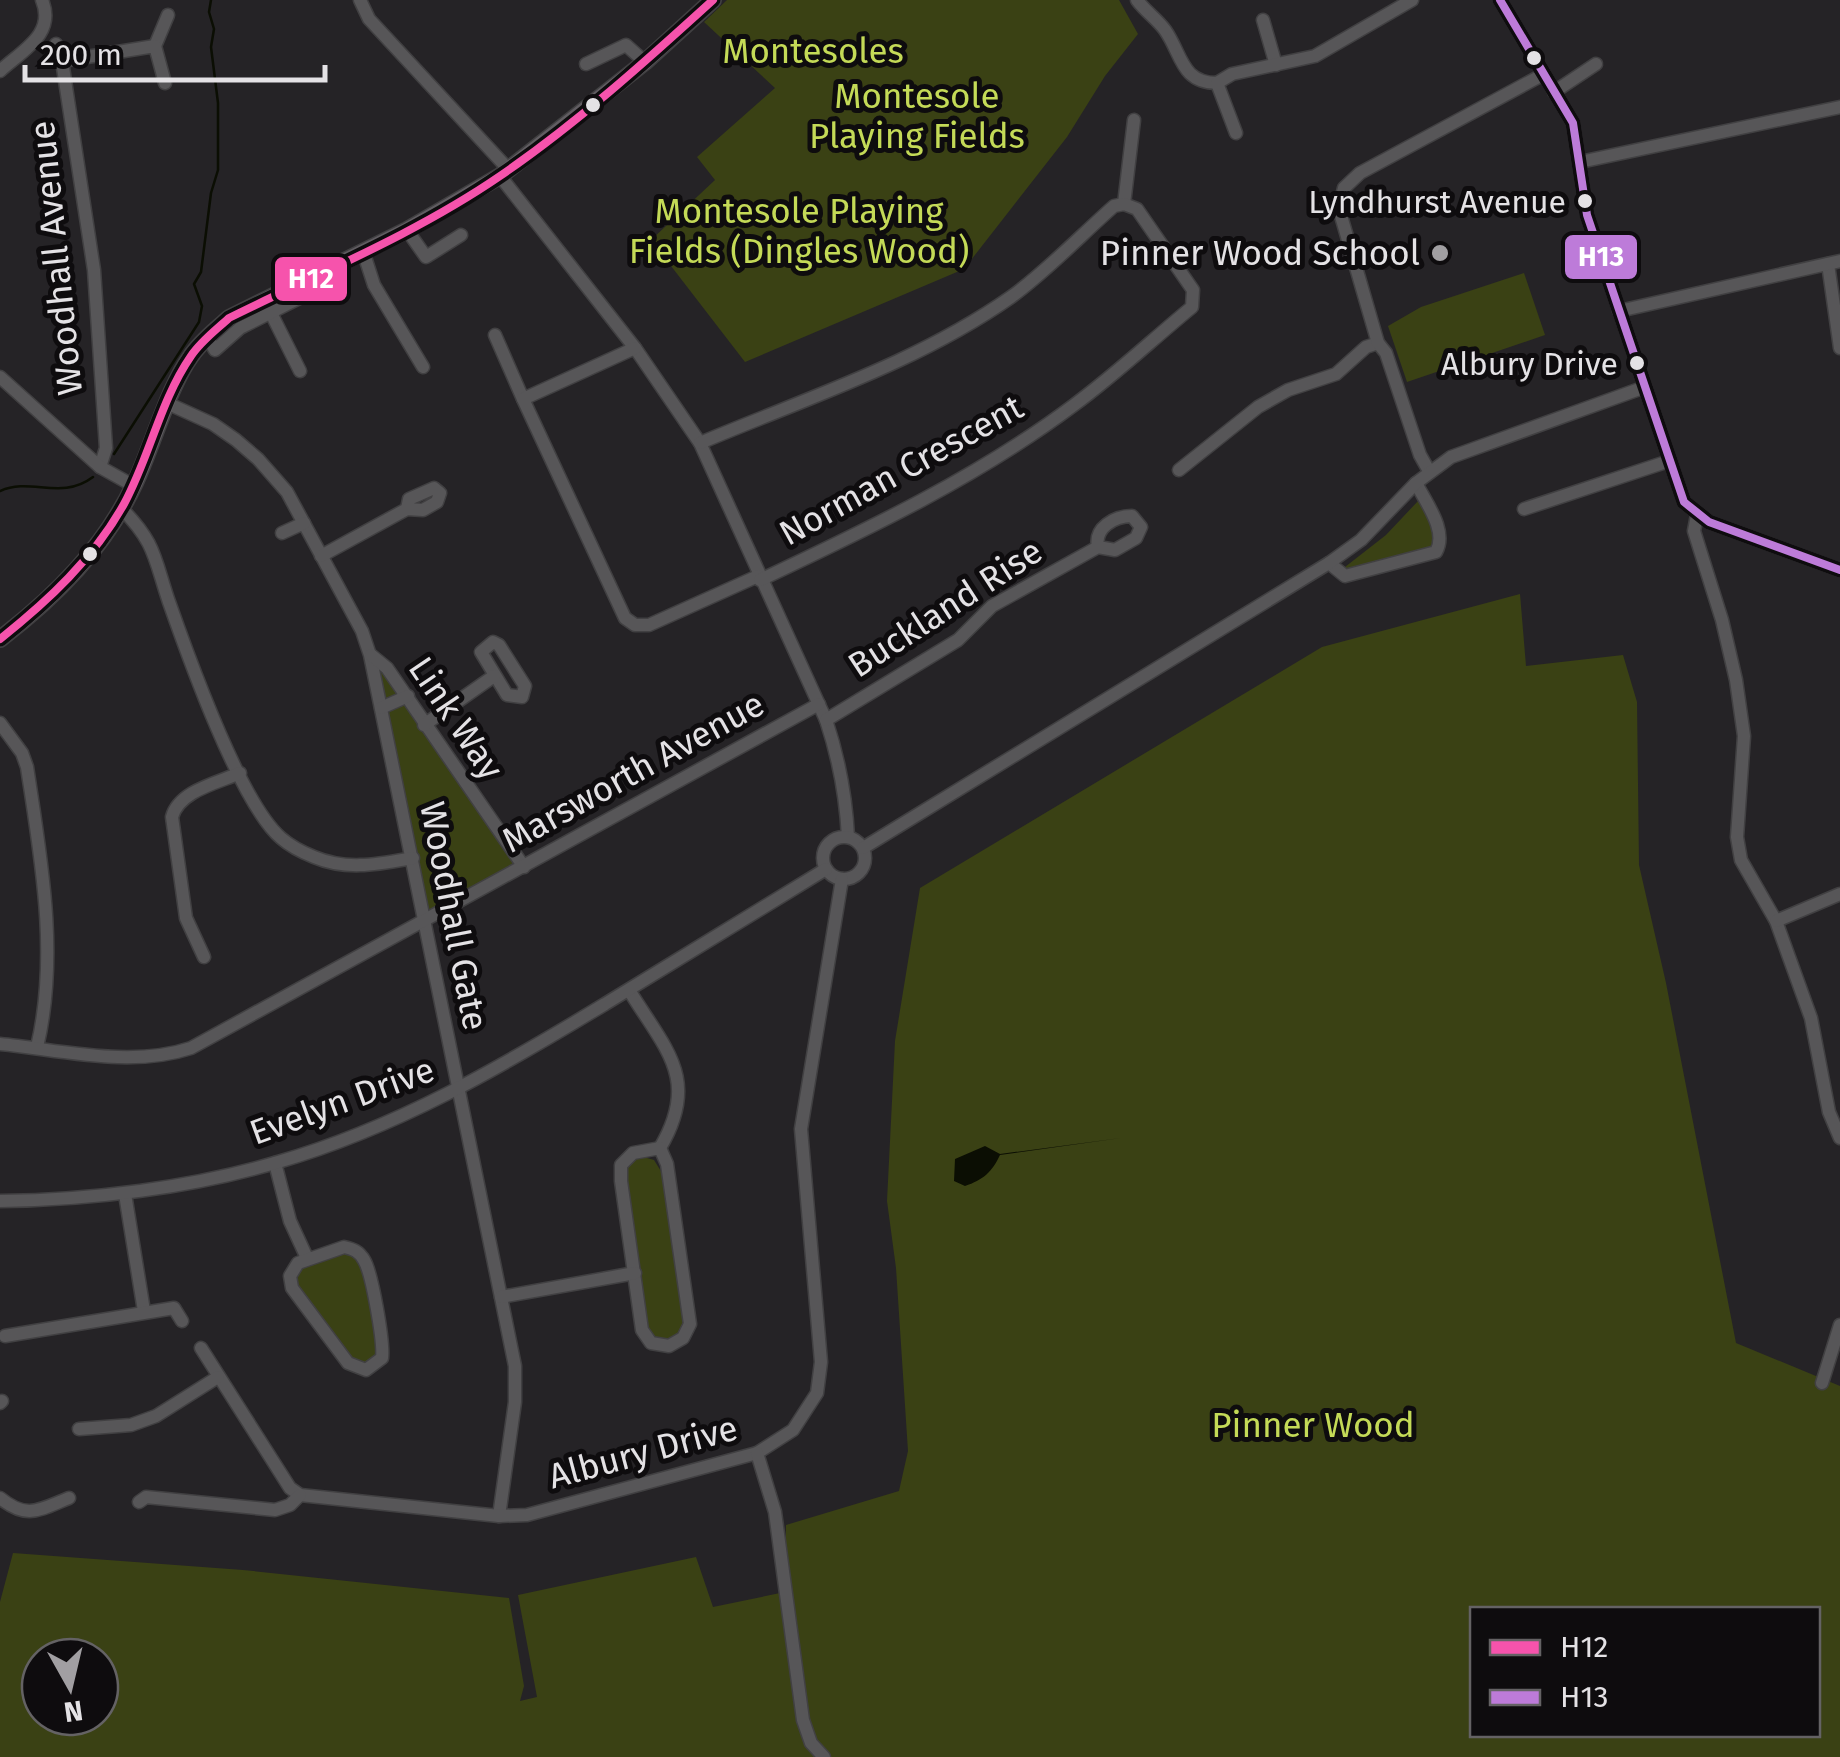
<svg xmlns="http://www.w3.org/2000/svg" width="1840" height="1757" font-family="'Fira Sans',sans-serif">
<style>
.green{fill:#3a4114;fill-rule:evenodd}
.water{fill:#0b0e03}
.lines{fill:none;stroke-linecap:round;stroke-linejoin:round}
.stream{stroke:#0b0e03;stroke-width:2.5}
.minor-casing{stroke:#414042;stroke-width:15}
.major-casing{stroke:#414042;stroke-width:18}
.minor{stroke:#575658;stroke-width:12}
.major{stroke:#615d62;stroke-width:15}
.bus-1-casing{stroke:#0e0c0e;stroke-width:15}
.bus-2-casing{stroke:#0e0c0e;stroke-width:15}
.bus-1{stroke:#f653ac;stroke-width:8}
.bus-2{stroke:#bd7bd9;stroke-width:8}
.bus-dot{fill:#e4e2e5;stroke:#0e0c0e;stroke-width:4}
.poi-dot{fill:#a19fa2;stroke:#0e0c0e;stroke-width:4}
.labels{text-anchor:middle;stroke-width:10;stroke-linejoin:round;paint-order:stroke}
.bus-label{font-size:32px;fill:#e4e2e5;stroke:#0e0c0e;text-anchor:end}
.park-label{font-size:35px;fill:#c4da57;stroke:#0e0c0e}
.poi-label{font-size:35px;fill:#e4e2e5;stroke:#0e0c0e;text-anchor:end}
.street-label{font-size:35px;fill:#e4e2e5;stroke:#0e0c0e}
.line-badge{stroke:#0e0c0e;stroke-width:4}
.badge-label{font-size:28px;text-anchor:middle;font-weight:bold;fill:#fff}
</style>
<rect width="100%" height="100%" fill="#252326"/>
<g class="green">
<path d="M727 0H1119L1138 34 1105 76 1067 137 964 269 745 362 651 240 715 180 697 157 775 88 704 22Z"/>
<path d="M1524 273 1545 335 1407 382 1388 326 1421 307Z"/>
<path d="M1419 500 1437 535V545L1346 570 1345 567 1386 535Z"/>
<path d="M1520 594 1526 666 1623 655 1637 702 1639 865 1666 983 1736 1343 1840 1386V1757H0V1602L13 1553 243 1570 509 1598 524 1686 520 1701 537 1697 518 1595 696 1557 713 1607 785 1592 786 1525 899 1491 908 1451 896 1268 887 1201 895 1041 920 888 1322 647ZM1472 1610H1818V1734H1472ZM40 1657H100V1717H40Z"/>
<path d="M370 655 524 867 425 921Z"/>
<path d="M640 1156 654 1160 664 1176 685 1323 680 1335 668 1342 655 1339 647 1330 625 1174 629 1164Z"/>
<path d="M346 1253 360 1260 379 1351 371 1364 353 1362 296 1284 300 1267Z"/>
</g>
<path class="water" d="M1121 1138 1000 1155C992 1172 983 1180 965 1186L954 1181 955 1159 985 1146 1000 1154Z"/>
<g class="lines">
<g class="stream">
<path d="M114 454 199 322 202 306 194 284 201 272 211 193 218 170V103L211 47 214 29 209 12 211 0"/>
<path d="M0 491C31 477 61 501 93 477"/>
</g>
<defs>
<g id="minor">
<path d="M360 0 369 19 509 170"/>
<path d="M1137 0C1145 11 1157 19 1165 30 1182 54 1181 83 1217 83"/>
<path d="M1500 0 1573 123 1587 215 1684 502 1709 522 1840 570"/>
<path d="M1263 20 1276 65"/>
<path d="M56 44 62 61 94 270 106 448 100 467"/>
<path d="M155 46 168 15"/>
<path d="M62 61 155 46 165 83"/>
<path d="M586 64 626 45 645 62"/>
<path d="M0 71C23 50 56 34 42 0"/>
<path d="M1554 92 1596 64"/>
<path d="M1236 133 1217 83 1232 74 1315 56 1412 0"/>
<path d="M1580 162 1840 107"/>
<path d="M500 176 635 348 700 443 826 720C839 759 846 796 848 837"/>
<path d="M1124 204 1134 120"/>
<path d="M407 230 426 257 461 235"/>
<path d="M363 251 374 285 423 367"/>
<path d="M1828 264 1840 348"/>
<path d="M1619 311 1840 261"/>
<path d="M271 313 300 371"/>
<path d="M495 335 523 399"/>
<path d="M207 337 215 350 240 328 321 287 317 273"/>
<path d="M635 348 523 399 625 618 635 625H649L758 576"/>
<path d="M0 377 100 467 134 486"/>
<path d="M169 404 213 424 236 440 258 459 287 492 362 631 370 655 515 1366V1402L499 1516"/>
<path d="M700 443C804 399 917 363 1011 297 1047 271 1080 236 1114 206L1124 204 1137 209 1193 290 1192 307C1153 339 1115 375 1074 405 978 477 868 529 760 580"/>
<path d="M1179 470 1258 407 1288 390 1336 374 1366 347 1378 343"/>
<path d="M1429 471 1420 455 1386 353 1378 343 1339 209 1344 188 1360 173 1544 74"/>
<path d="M121 508C156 543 154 558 169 602 188 656 240 803 281 838 289 845 304 853 314 857 347 871 379 864 413 858"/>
<path d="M1524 509 1669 461"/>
<path d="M1697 515 1694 531 1722 620 1736 680 1744 736 1737 837 1741 860 1776 921 1811 1018 1829 1112 1840 1138"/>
<path d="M282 533 304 523"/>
<path d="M321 556 407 509 409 499 434 488 440 493 437 502 423 510 407 509"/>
<path d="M1329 563 1345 576 1436 552C1448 531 1426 503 1416 483"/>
<path d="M493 642 499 645 525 686 522 697 507 695 481 652Z"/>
<path d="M371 655 387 668 524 867"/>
<path d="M381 708 408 696"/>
<path d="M826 720 958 640 992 606 1098 547C1094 528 1114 516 1132 516L1141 527 1136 538 1115 550 1098 547"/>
<path d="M0 723 22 753 27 767C41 859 59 955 37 1047"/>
<path d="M424 725 494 676"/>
<circle cx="844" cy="858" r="21"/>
<path d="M863 848 1329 563 1361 540 1416 483 1451 457 1645 387"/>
<path d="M1776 921 1840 894"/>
<path d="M204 957 186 918 172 817C179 791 217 783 240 773"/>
<path d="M629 990C665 1049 701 1079 660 1148"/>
<path d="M0 1044C61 1050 131 1068 191 1048L819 704"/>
<path d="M660 1148 667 1164 690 1324 683 1338 669 1346 651 1343 642 1330 621 1181V1165L633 1153Z"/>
<path d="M275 1163 290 1221 307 1258"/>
<path d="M125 1194 144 1311"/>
<path d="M0 1201C90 1200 191 1188 278 1162 396 1128 501 1067 605 1004 679 959 753 914 826 869"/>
<path d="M344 1247C353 1249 359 1251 364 1260 372 1273 384 1342 382 1358L366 1370 348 1363 292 1288 290 1276 298 1263Z"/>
<path d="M501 1297 635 1273"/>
<path d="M5 1336 174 1308 182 1321"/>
<path d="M201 1348 290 1488 300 1495 499 1516 527 1515 757 1453 793 1430 817 1393 821 1362 801 1129 842 879"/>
<path d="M1822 1383 1840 1325"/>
<path d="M0 1403 2 1401"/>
<path d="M79 1429 131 1425 156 1416 218 1377"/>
<path d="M757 1453 775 1512 803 1720 811 1743 824 1757"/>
<path d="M0 1498C27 1520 39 1510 69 1498"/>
<path d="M139 1502 146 1497 275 1510 290 1505 300 1495"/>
</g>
<path id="major" d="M0 639C56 596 105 547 135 483 152 447 169 386 191 356 201 341 216 330 229 318L407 230 500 176 645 62 713 0"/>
</defs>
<use href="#minor" class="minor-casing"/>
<use href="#major" class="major-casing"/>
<use href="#minor" class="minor"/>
<use href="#major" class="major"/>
<defs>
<path id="bus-1" d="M0 639C48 601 94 558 124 504 150 456 160 401 191 356 201 341 216 330 229 318 320 273 417 233 500 176 576 124 646 61 713 0"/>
<path id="bus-2" d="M1500 0 1573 123 1587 215 1684 502 1709 522 1840 570"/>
</defs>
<use href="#bus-1" class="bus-1-casing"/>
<use href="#bus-2" class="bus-2-casing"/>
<use href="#bus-1" class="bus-1"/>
<use href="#bus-2" class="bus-2"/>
</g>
<g class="bus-dot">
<circle cx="1534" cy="58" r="9"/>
<circle cx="593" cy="105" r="9"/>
<circle cx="1585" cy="201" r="9"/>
<circle cx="1637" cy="363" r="9"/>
<circle cx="90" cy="554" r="9"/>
</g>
<circle class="poi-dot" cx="1440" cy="253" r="10"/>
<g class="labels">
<g class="bus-label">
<text x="1566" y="213">Lyndhurst Avenue</text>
<text x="1618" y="375">Albury Drive</text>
</g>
<g class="park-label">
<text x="813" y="63">Montesoles</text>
<text x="917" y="108">Montesole<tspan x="917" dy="40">Playing Fields</tspan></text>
<text x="799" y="223">Montesole Playing<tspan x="799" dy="40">Fields (Dingles Wood)</tspan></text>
<text x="1313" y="1437">Pinner Wood</text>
</g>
<g class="poi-label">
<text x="1420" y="265">Pinner Wood School</text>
</g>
<g class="street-label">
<text transform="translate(56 258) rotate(-96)" y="12">Woodhall Avenue</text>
<text transform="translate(901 470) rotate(-29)" y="12">Norman Crescent</text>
<text transform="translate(945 608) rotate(-33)" y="12">Buckland Rise</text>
<text transform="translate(456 718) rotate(56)" y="12">Link Way</text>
<text transform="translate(633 772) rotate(-29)" y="12">Marsworth Avenue</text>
<text transform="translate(454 916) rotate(79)" y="12">Woodhall Gate</text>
<text transform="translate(342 1101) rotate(-20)" y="12">Evelyn Drive</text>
<text transform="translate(643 1452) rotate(-15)" y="12">Albury Drive</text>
</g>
</g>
<g class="line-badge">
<rect x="1563" y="233" width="76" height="48" rx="10" fill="#bd7bd9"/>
<rect x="273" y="255" width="76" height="48" rx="10" fill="#f653ac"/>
</g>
<g class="badge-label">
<text x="1601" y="266">H13</text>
<text x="311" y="288">H12</text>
</g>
<rect x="1470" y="1607" width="350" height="130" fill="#0e0c0e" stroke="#646264" stroke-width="2.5"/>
<rect x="1490" y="1640" width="50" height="15" fill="#f653ac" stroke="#646264" stroke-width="2.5"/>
<text x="1560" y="1657" font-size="30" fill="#e4e2e5">H12</text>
<rect x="1490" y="1690" width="50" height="15" fill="#bd7bd9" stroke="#646264" stroke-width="2.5"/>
<text x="1560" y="1707" font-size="30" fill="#e4e2e5">H13</text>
<g transform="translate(70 1687) rotate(172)"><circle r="48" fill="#0e0c0e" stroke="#646264" stroke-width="2.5"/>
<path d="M0-8L18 38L0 25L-18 38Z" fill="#a19fa2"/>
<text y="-15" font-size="28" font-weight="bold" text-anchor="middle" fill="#e4e2e5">N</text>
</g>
<path d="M25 65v15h300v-15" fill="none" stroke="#e4e2e5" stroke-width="5"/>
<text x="40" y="65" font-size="30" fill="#e4e2e5" stroke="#0e0c0e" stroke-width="8" paint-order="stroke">200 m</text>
</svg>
